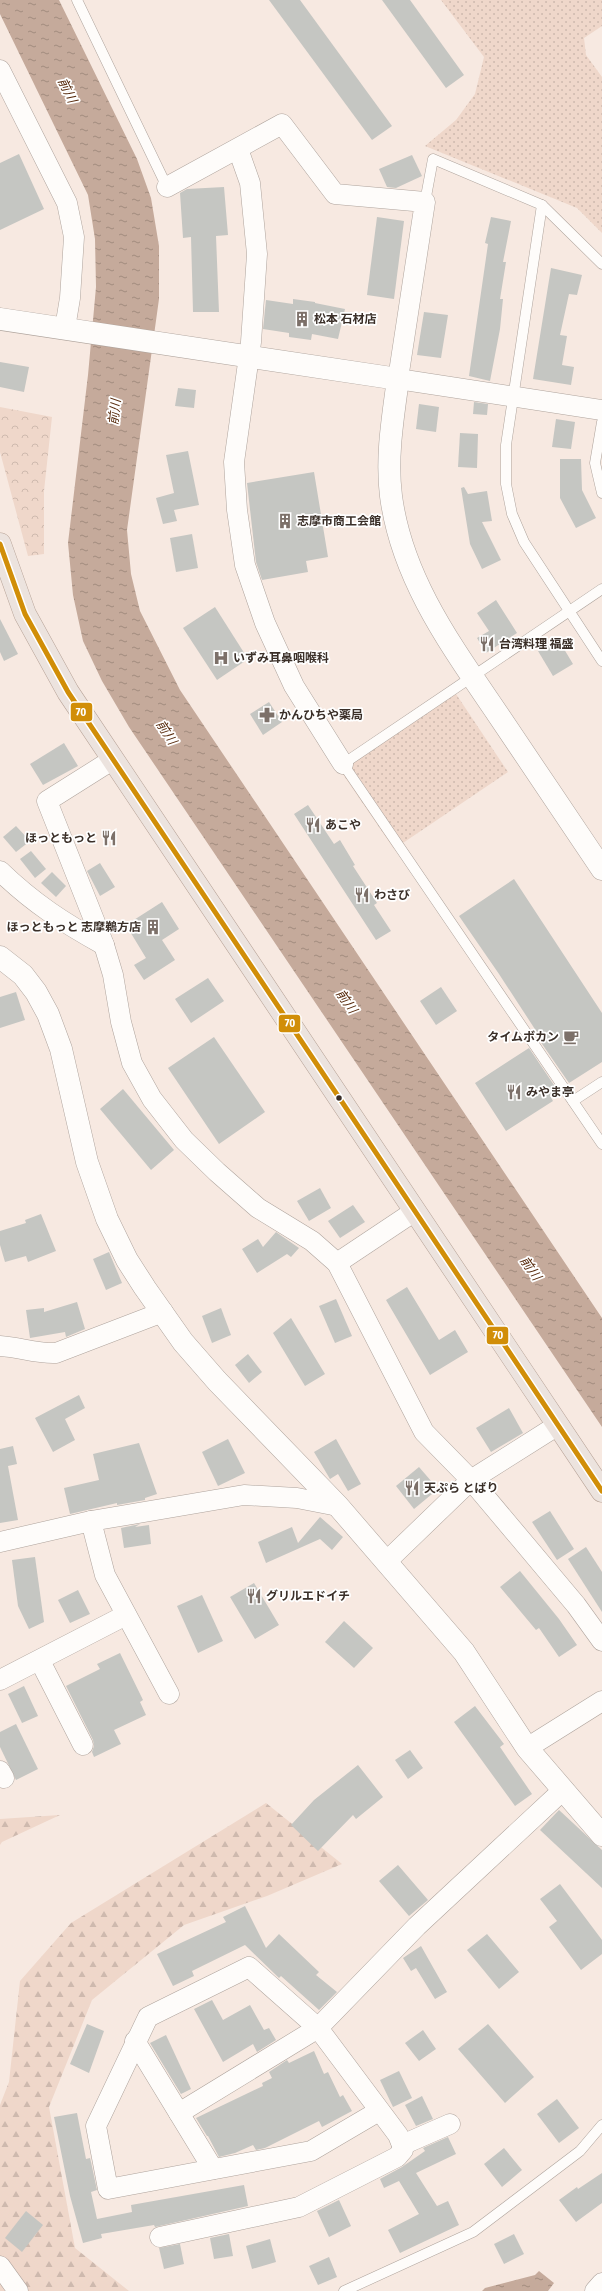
<svg xmlns="http://www.w3.org/2000/svg" width="602" height="2291" font-family="'Fira Sans Condensed','Noto Sans JP',sans-serif">
<style>
.grass{fill:url(#grass-dots)}
.forest{fill:url(#forest-firs)}
.park{fill:url(#park-crowns)}
.water{fill:url(#water-ripples)}
.building{fill:#c5c6c2}
.lines{fill:none;stroke-linecap:round;stroke-linejoin:round}
.lane-casing{stroke:#aea39c;stroke-width:11}
.street-casing{stroke:#aea39c;stroke-width:21}
.secondary-casing{stroke:#aea39c;stroke-width:23}
.primary-casing{stroke:#b6a296;stroke-width:23}
.lane{stroke:#fefcfa;stroke-width:10}
.street{stroke:#fefcfa;stroke-width:20}
.secondary{stroke:#fefcfa;stroke-width:22}
.primary{stroke:#ece3de;stroke-width:22}
.bus-1-casing{stroke:#fff;stroke-width:8}
.bus-1{stroke:#d18e08;stroke-width:5}
.bus-dot{fill:#3a2f28;stroke:#fff;stroke-width:1.5}
.labels{text-anchor:middle;stroke-width:3.5;stroke-linejoin:round;paint-order:stroke}
.poi-label{font-size:12px;font-weight:bold;fill:#3a2f28;stroke:#fff;text-anchor:start}
.water-label{font-size:13px;font-style:italic;fill:#582b0d;stroke:#fff}
.line-badge{stroke:#fff;stroke-width:1.5}
.badge-label{font-size:11px;text-anchor:middle;font-weight:bold;fill:#fff}
</style>
<defs>
<pattern id="grass-dots" width="8" height="8" patternUnits="userSpaceOnUse"><rect width="8" height="8" fill="#efd7ca"/><path d="M2 2h.1M6 6h.1" fill="none" stroke="#ceb9ae" stroke-width="1.8" stroke-linecap="round"/></pattern>
<pattern id="forest-firs" width="22" height="20" patternUnits="userSpaceOnUse"><rect width="22" height="20" fill="#efd7ca"/><path d="M5 1l3.5 6h-7zM16 11l3.5 6h-7z" fill="#ceb9ae"/></pattern>
<pattern id="park-crowns" width="20" height="18" patternUnits="userSpaceOnUse"><rect width="20" height="18" fill="#efd7ca"/><path d="M2 6a3 3 0 1 1 6 0M12 15a3 3 0 1 1 6 0" fill="none" stroke="#ceb9ae"/></pattern>
<pattern id="water-ripples" width="26" height="14" patternUnits="userSpaceOnUse"><rect width="26" height="14" fill="#c5aa9b"/><path d="M2 4q2-2 4 0t4 0M15 11q2-2 4 0t4 0" fill="none" stroke="#a18b7e"/></pattern>
</defs>
<rect width="100%" height="100%" fill="#f7e9e1"/>
<g class="grass">
<path d="M441 0H602V26L584 38 586 55 602 77V233L577 208 425 146 456 120 475 94 484 57Z"/>
<path d="M454 691 508 772 394 849 340 770Z"/>
</g>
<g class="forest">
<path d="M266 1803 342 1864 267 1896 184 1925 92 2000 49 2107 75 2248 129 2291H0V2105L9 2082 20 1981 71 1923Z"/>
<path d="M60 1815 2 1842 0 1845V1819Z"/>
</g>
<path class="park" d="M0 407 52 417 44 491V554L28 556 0 452Z"/>
<g class="water">
<path d="M0 0H59L137 159 151 198 159 246V299L127 530 131 574 140 611 180 690 602 1318V1427L129 727 102 681 83 641 73 595 68 543 88 375 96 287 95 239 88 195 0 14Z"/>
<path d="M539 2271 554 2283 548 2291H482L485 2288 535 2275Z"/>
</g>
<g class="building">
<path d="M269 0H300L392 126 372 140Z"/>
<path d="M382 0H410L464 75 446 88Z"/>
<path d="M19 154 44 209 0 230V163Z"/>
<path d="M412 155 422 176 396 188 387 187 379 169Z"/>
<path d="M224 187 228 235 216 236 219 312H193L191 237 183 238 180 193 187 189Z"/>
<path d="M377 217 404 221 394 299 367 295Z"/>
<path d="M491 217 511 221 503 262H506L500 299H503L500 329 490 381 469 376 488 244 485 243Z"/>
<path d="M551 268 582 275 577 295 569 294 560 335 567 336 562 365 574 367 571 385 533 379Z"/>
<path d="M293 299 315 302V303L345 309 338 339 312 334 311 340 289 337V333L263 329 266 300 293 304Z"/>
<path d="M424 312 448 315 441 358 417 355Z"/>
<path d="M0 362 29 367 24 392 0 387Z"/>
<path d="M178 388 196 390 194 408 175 406Z"/>
<path d="M474 402 488 404 487 415 473 414Z"/>
<path d="M419 404 439 407 436 432 416 429Z"/>
<path d="M556 419 575 422 571 449 552 447Z"/>
<path d="M460 433 478 434 477 468 458 467Z"/>
<path d="M188 451 199 505 174 510 177 521 163 524 156 498 174 493 166 455Z"/>
<path d="M560 459H581L582 490 596 518 576 528 560 498Z"/>
<path d="M314 472 328 557 306 561 308 572 262 580 256 562 247 483Z"/>
<path d="M464 487 468 494 487 491 492 521 482 522 501 560 482 569 470 544 461 488Z"/>
<path d="M192 534 198 568 176 572 170 538Z"/>
<path d="M496 600 517 633 486 653 477 638 489 631 477 613Z"/>
<path d="M215 607 248 659 217 680 183 628Z"/>
<path d="M0 619 18 654 4 661 0 652Z"/>
<path d="M558 639 573 664 553 676 538 651Z"/>
<path d="M269 702 282 722 263 735 250 714Z"/>
<path d="M64 743 78 766 43 785 30 764Z"/>
<path d="M308 805 334 844 340 840 355 865 353 866 377 903 374 905 391 931 376 940 294 814Z"/>
<path d="M16 826 30 841 16 852 3 837Z"/>
<path d="M31 851 46 869 35 878 20 859Z"/>
<path d="M100 863 115 887 100 896 87 871Z"/>
<path d="M52 872 66 886 56 897 41 883Z"/>
<path d="M514 879 602 1013V1062L569 1083 540 1041 542 1040 499 974 459 916Z"/>
<path d="M162 902 179 929 162 940 175 960 144 980 134 965 146 958 126 925Z"/>
<path d="M208 978 224 1001 191 1023 175 999Z"/>
<path d="M441 987 457 1011 436 1025 420 1001Z"/>
<path d="M16 992 25 1020 0 1028V997Z"/>
<path d="M214 1037 265 1112 219 1144 168 1068Z"/>
<path d="M529 1048 558 1091 550 1096 553 1101 506 1131 475 1083Z"/>
<path d="M123 1089 174 1150 151 1170 100 1109Z"/>
<path d="M320 1188 331 1208 309 1221 297 1201Z"/>
<path d="M353 1205 365 1222 340 1238 328 1221Z"/>
<path d="M41 1214 56 1251 28 1262 26 1256 5 1262 0 1245V1231L26 1223 25 1220Z"/>
<path d="M276 1232 299 1248 291 1257 287 1254 257 1273 242 1249 258 1239 263 1247Z"/>
<path d="M109 1252 122 1283 106 1290 93 1259Z"/>
<path d="M407 1287 439 1340 455 1330 468 1352 430 1375 386 1300Z"/>
<path d="M336 1299 352 1336 335 1343 319 1306Z"/>
<path d="M77 1302 85 1329 66 1337 65 1332 30 1338 26 1310 44 1308V1312Z"/>
<path d="M221 1308 231 1335 212 1343 202 1316Z"/>
<path d="M291 1318 325 1374 305 1386 273 1333Z"/>
<path d="M248 1354 262 1372 249 1383 235 1365Z"/>
<path d="M79 1395 85 1408 65 1419 75 1440 53 1452 35 1418Z"/>
<path d="M509 1408 523 1433 491 1452 476 1428Z"/>
<path d="M228 1439 245 1473 218 1486 202 1452Z"/>
<path d="M336 1439 361 1484 348 1491 338 1474 330 1479 314 1452Z"/>
<path d="M139 1443 157 1494 145 1498V1500L117 1505V1503L70 1514 64 1488 99 1480 93 1454Z"/>
<path d="M13 1446 17 1464 8 1466 18 1520 0 1523V1449Z"/>
<path d="M419 1467 438 1489 414 1509 396 1486Z"/>
<path d="M550 1511 574 1549 557 1560 532 1522Z"/>
<path d="M320 1517 343 1537 332 1550 320 1539 266 1563 258 1542 292 1527 298 1543Z"/>
<path d="M140 1524 135 1527 149 1525 151 1544 124 1548 121 1528Z"/>
<path d="M586 1547 602 1572V1612L568 1559Z"/>
<path d="M35 1557 44 1622 29 1629 18 1606 12 1560Z"/>
<path d="M520 1571 559 1619 577 1645 559 1657 539 1628 536 1630 500 1587Z"/>
<path d="M254 1583 279 1625 255 1639 230 1597Z"/>
<path d="M78 1590 90 1614 70 1623 58 1600Z"/>
<path d="M202 1595 223 1641 198 1653 177 1606Z"/>
<path d="M344 1621 373 1648 354 1668 325 1642Z"/>
<path d="M120 1653 143 1700 140 1702 146 1715 114 1730 121 1744 94 1757 92 1752 94 1746 93 1740 66 1686 100 1669 97 1664Z"/>
<path d="M24 1686 38 1716 22 1723 8 1694Z"/>
<path d="M475 1706 504 1744 500 1747 532 1794 515 1806 454 1722Z"/>
<path d="M16 1724 38 1769 16 1780 0 1747V1732Z"/>
<path d="M410 1750 423 1768 408 1779 395 1760Z"/>
<path d="M358 1765 383 1797 356 1819 353 1815 318 1851 291 1825 314 1800Z"/>
<path d="M559 1810 602 1850V1888L540 1830Z"/>
<path d="M398 1865 428 1900 409 1916 379 1881Z"/>
<path d="M560 1884 602 1940V1954L581 1970 549 1927 557 1921 540 1899Z"/>
<path d="M245 1906 266 1948 279 1934 319 1972 316 1975 337 1992 319 2010 281 1976 279 1978 245 1945 192 1971 194 1976 173 1986 157 1954 226 1922 223 1917Z"/>
<path d="M487 1934 519 1972 499 1989 467 1950Z"/>
<path d="M421 1946 447 1992 435 1999 416 1968 411 1971 403 1958Z"/>
<path d="M212 2000 223 2020 250 2005 264 2030 269 2028 276 2040 257 2052 253 2044 223 2062 194 2009Z"/>
<path d="M87 2024 104 2031 89 2073 70 2064Z"/>
<path d="M488 2024 534 2077 505 2103 458 2049Z"/>
<path d="M423 2030 436 2049 419 2061 405 2043Z"/>
<path d="M166 2035 191 2089 181 2094 150 2043Z"/>
<path d="M314 2051 324 2074 328 2072 340 2097 343 2095 352 2111 322 2127 319 2121 265 2148 256 2150 253 2145 235 2153 219 2157 208 2136H207L196 2118 263 2086 262 2083 272 2078 269 2072 287 2060 289 2063Z"/>
<path d="M399 2071 412 2098 393 2107 380 2080Z"/>
<path d="M422 2096 433 2119 416 2126 405 2105Z"/>
<path d="M557 2099 579 2128 559 2143 537 2114Z"/>
<path d="M77 2113 86 2159 90 2158 91 2162 97 2190 91 2192 97 2219 132 2212 131 2205 244 2185 248 2206 155 2227 154 2225 101 2234 102 2238 83 2243 70 2196 54 2117Z"/>
<path d="M448 2137 456 2154 416 2173 437 2206 448 2201 459 2225 400 2253 388 2230 419 2214 399 2181 384 2188 380 2179 402 2167 425 2151 423 2148Z"/>
<path d="M504 2148 522 2170 502 2187 484 2164Z"/>
<path d="M602 2173V2203L576 2222 559 2200 577 2187 578 2189Z"/>
<path d="M339 2200 351 2226 329 2237 317 2211Z"/>
<path d="M26 2211 43 2225 22 2252 5 2238Z"/>
<path d="M229 2234 233 2256 214 2259 210 2238Z"/>
<path d="M514 2234 524 2254 504 2264 494 2244Z"/>
<path d="M270 2239 276 2262 252 2269 246 2246Z"/>
<path d="M180 2244 184 2264 164 2269 159 2248Z"/>
<path d="M329 2257 337 2277 318 2285 309 2266Z"/>
</g>
<g class="lines">
<defs>
<g id="lane">
<path d="M77 0 167 187"/>
<path d="M425 202 433 159 542 205 602 264"/>
<path d="M542 205 506 445V484L512 514 524 542 602 661"/>
<path d="M602 422 595 463 602 493"/>
<path d="M602 589 343 764 602 1144"/>
<path d="M573 1101 602 1082"/>
<path d="M344 2291 473 2232 580 2151 602 2125"/>
</g>
<g id="street">
<path d="M0 70 67 203 74 237 70 298 65 328"/>
<path d="M238 149 250 183 257 254 251 342 234 462 237 510 245 565 265 623 294 686 343 764"/>
<path d="M167 187 282 124 335 194 425 202 398 379 602 410"/>
<path d="M112 760 47 801 104 945 113 975 121 1022 132 1063 152 1099 184 1140 217 1172 258 1208 312 1241 337 1263 424 1432 471 1480 576 1605 602 1641"/>
<path d="M0 871C33 903 64 923 104 945"/>
<path d="M337 1263 415 1211"/>
<path d="M0 1346C19 1347 37 1354 56 1353L163 1312"/>
<path d="M91 1521 105 1575 169 1694"/>
<path d="M0 1542 91 1521 244 1495 297 1498 338 1506"/>
<path d="M387 1561 471 1480 558 1425"/>
<path d="M40 1661 83 1745"/>
<path d="M0 1680 126 1615"/>
<path d="M527 1748 602 1701"/>
<path d="M0 1771 4 1778"/>
<path d="M135 2041 213 2169"/>
<path d="M379 2111 311 2151 108 2189 96 2126 148 2017 249 1967 318 2028 398 2135 402 2145 450 2124"/>
<path d="M179 2113 318 2028 417 1926 562 1791"/>
<path d="M160 2237 299 2207 397 2157 403 2150 402 2145"/>
<path d="M0 2266 18 2291"/>
<path d="M595 2291 602 2283"/>
</g>
<g id="secondary">
<path d="M0 319 398 379C393 417 386 457 391 496 402 580 453 648 499 716 533 767 568 818 602 869"/>
<path d="M0 957 23 975 36 992 48 1014 61 1049 87 1162 107 1219 127 1260 145 1288 183 1342 217 1381 338 1506 464 1652 527 1748 602 1835"/>
</g>
<path id="primary" d="M0 544 25 614 68 692 602 1491"/>
</defs>
<use href="#lane" class="lane-casing"/>
<use href="#street" class="street-casing"/>
<use href="#secondary" class="secondary-casing"/>
<use href="#primary" class="primary-casing"/>
<use href="#lane" class="lane"/>
<use href="#street" class="street"/>
<use href="#secondary" class="secondary"/>
<use href="#primary" class="primary"/>
<defs>
<path id="bus-1" d="M0 544 25 614 68 692 602 1491"/>
</defs>
<use href="#bus-1" class="bus-1-casing"/>
<use href="#bus-1" class="bus-1"/>
</g>
<defs>
<symbol id="building-bare" viewBox="-9 -9 18 18"><path d="M-4-6H4V6H1V3H-1V6H-4ZM-2.5-4.3h1.7v1.8h-1.7ZM.8-4.3h1.7v1.8H.8ZM-2.5-1h1.7V.8h-1.7ZM.8-1h1.7V.8H.8Z" fill="#7c7069" stroke="#fff" stroke-width="2.5" paint-order="stroke"/></symbol>
<symbol id="restaurant-bare" viewBox="-9 -9 18 18"><path d="M-5-6h1v4h1v-4h1v4h1v-4h1v5L-1.5 .5V6h-2V.5L-5-1ZM5-6V6H3V1.5H1.5Q1.5-4 5-6Z" fill="#7c7069" stroke="#fff" stroke-width="2.5" paint-order="stroke"/></symbol>
<symbol id="hospital-bare" viewBox="-9 -9 18 18"><path d="M-5-5h3v3.5h4V-5h3V5h-3V1.5h-4V5h-3Z" fill="#7c7069" stroke="#fff" stroke-width="2.5" paint-order="stroke"/></symbol>
<symbol id="pharmacy-bare" viewBox="-9 -9 18 18"><path d="M-2-6h4v4h4v4h-4v4h-4v-4h-4v-4h4Z" fill="#7c7069" stroke="#fff" stroke-width="2.5" paint-order="stroke"/></symbol>
<symbol id="cafe-bare" viewBox="-9 -9 18 18"><path d="M-5.5-4.5H6V0H3Q3 3.5 0 3.5H-2.5Q-5.5 3.5-5.5 0ZM3-3.2v2h1.7v-2ZM-6 4.5H4V6H-6Z" fill="#7c7069" stroke="#fff" stroke-width="2.5" paint-order="stroke"/></symbol>
</defs>
<g fill-rule="evenodd">
<use href="#building-bare" x="291" y="308" width="22" height="22"/>
<use href="#building-bare" x="274" y="510" width="22" height="22"/>
<use href="#restaurant-bare" x="476" y="633" width="22" height="22"/>
<use href="#hospital-bare" x="210" y="647" width="22" height="22"/>
<use href="#pharmacy-bare" x="256" y="704" width="22" height="22"/>
<use href="#restaurant-bare" x="302" y="814" width="22" height="22"/>
<use href="#restaurant-bare" x="98" y="827" width="22" height="22"/>
<use href="#restaurant-bare" x="351" y="884" width="22" height="22"/>
<use href="#building-bare" x="142" y="916" width="22" height="22"/>
<use href="#cafe-bare" x="560" y="1026" width="22" height="22"/>
<use href="#restaurant-bare" x="503" y="1081" width="22" height="22"/>
<use href="#restaurant-bare" x="401" y="1477" width="22" height="22"/>
<use href="#restaurant-bare" x="243" y="1585" width="22" height="22"/>
</g>
<circle class="bus-dot" cx="339" cy="1098" r="3.5"/>
<g class="labels">
<g class="poi-label">
<text x="314" y="323">松本 石材店</text>
<text x="297" y="525">志摩市商工会館</text>
<text x="499" y="648">台湾料理 福盛</text>
<text x="233" y="662">いずみ耳鼻咽喉科</text>
<text x="279" y="719">かんひちや薬局</text>
<text x="325" y="829">あこや</text>
<text x="97" y="842" text-anchor="end">ほっともっと</text>
<text x="374" y="899">わさび</text>
<text x="141" y="931" text-anchor="end">ほっともっと 志摩鵜方店</text>
<text x="559" y="1041" text-anchor="end">タイムボカン</text>
<text x="526" y="1096">みやま亭</text>
<text x="424" y="1492">天ぷら とばり</text>
<text x="266" y="1600">グリルエドイチ</text>
</g>
<g class="water-label">
<text transform="translate(68 90) rotate(64)" y="5">前川</text>
<text transform="translate(114 412) rotate(-84)" y="5">前川</text>
<text transform="translate(167 732) rotate(57)" y="5">前川</text>
<text transform="translate(347 1001) rotate(55)" y="5">前川</text>
<text transform="translate(531 1268) rotate(55)" y="5">前川</text>
</g>
</g>
<g class="line-badge">
<rect x="70" y="702" width="23" height="20" rx="4" fill="#d18e08"/>
<rect x="278" y="1014" width="23" height="19" rx="4" fill="#d18e08"/>
<rect x="486" y="1326" width="23" height="19" rx="4" fill="#d18e08"/>
</g>
<g class="badge-label">
<text x="81" y="716">70</text>
<text x="290" y="1027">70</text>
<text x="498" y="1339">70</text>
</g>
</svg>
